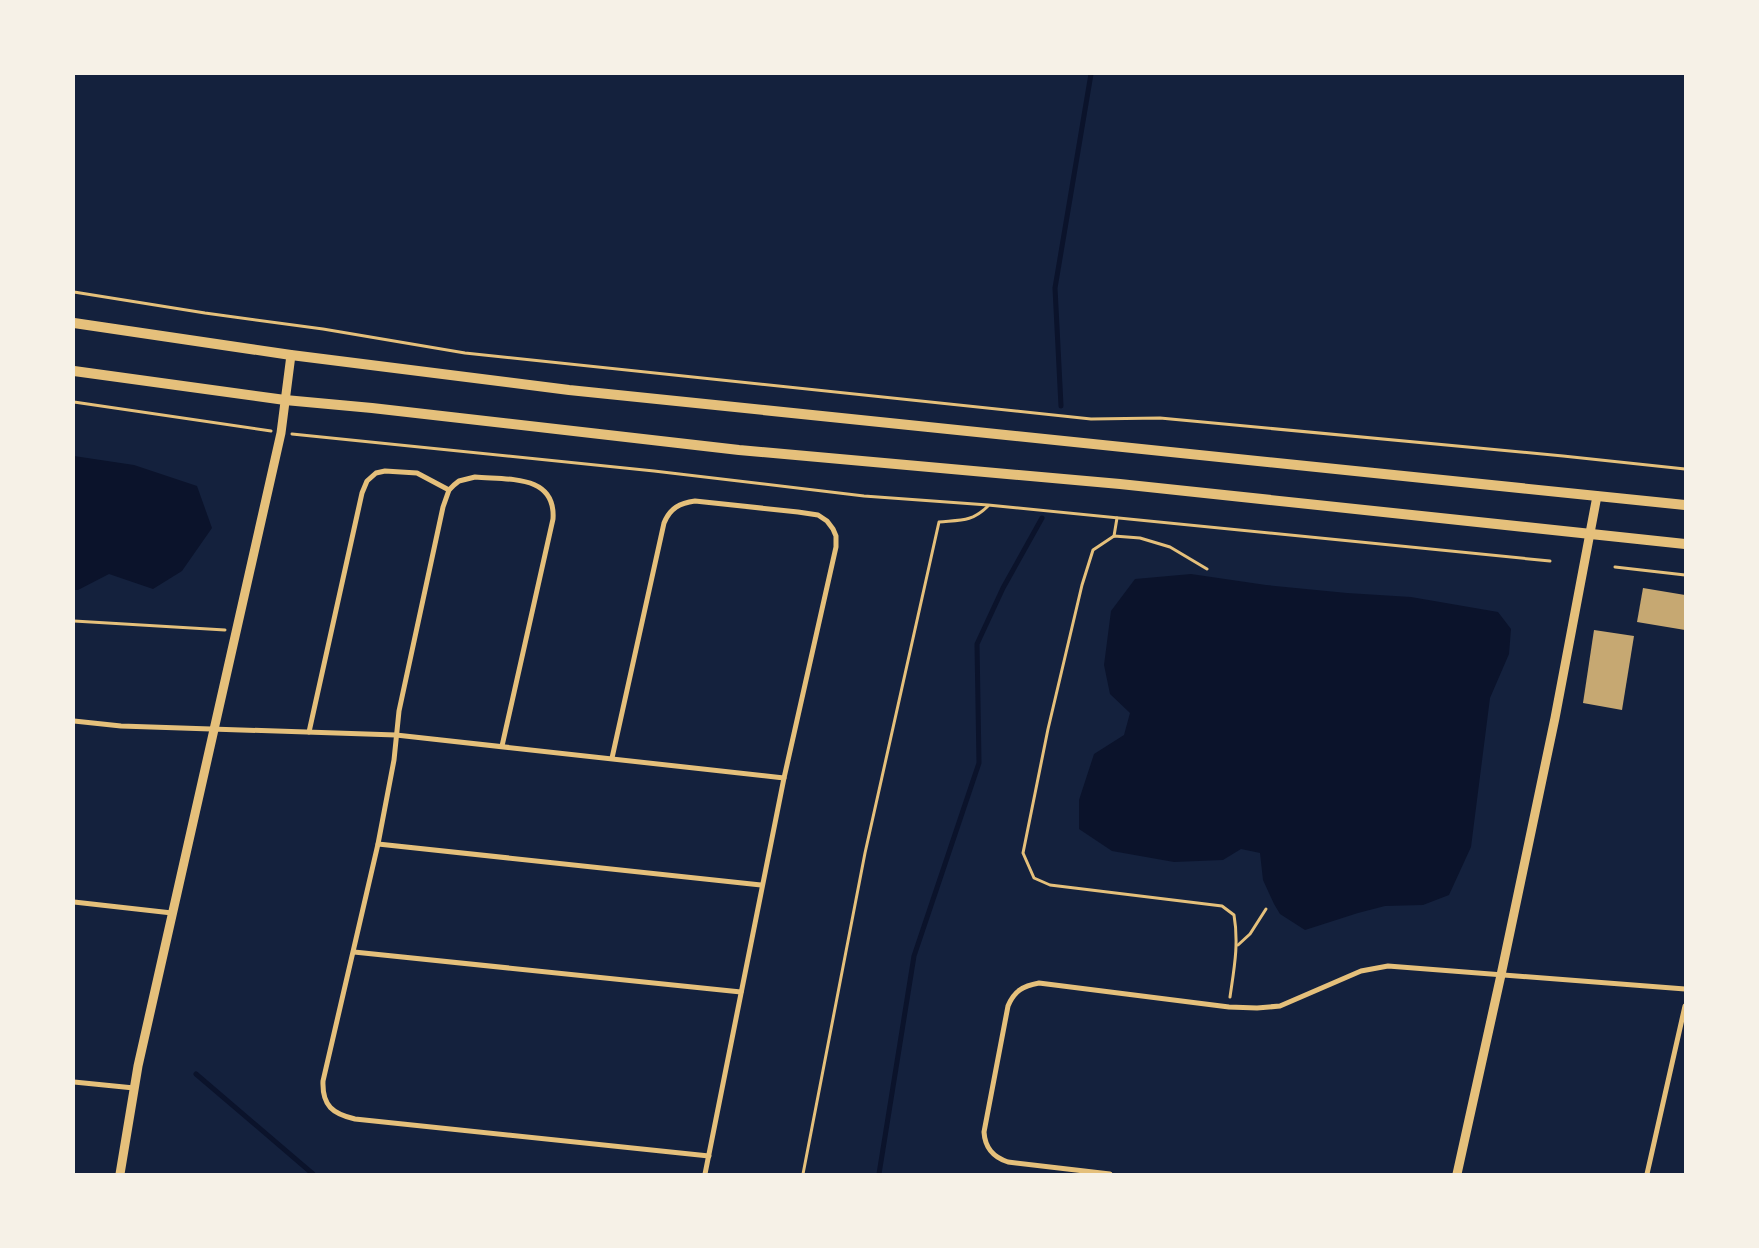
<svg xmlns="http://www.w3.org/2000/svg" width="1759" height="1248" font-family="Bitter,serif">
<style>
.water{fill:#0b132b}
.lines{fill:none;stroke-linecap:round;stroke-linejoin:round}
.stream{stroke:#0b132b;stroke-width:5}
.building{fill:#c6a872}
.path{stroke:#e5c07b;stroke-width:3}
.minor{stroke:#e5c07b;stroke-width:5}
.tertiary{stroke:#e5c07b;stroke-width:9}
.secondary{stroke:#e5c07b;stroke-width:10}
</style>
<rect width="100%" height="100%" fill="#14213d"/>
<g class="water">
<path d="M74 456 134 465 197 486 212 528 182 571 153 589 109 574 78 590H74Z"/>
<path d="M1191 574 1266 585 1347 593 1411 597 1498 612 1511 629 1509 654 1490 698 1471 847 1449 895 1423 905 1385 906 1358 913 1305 930 1280 914 1274 904 1263 880 1260 853 1241 849 1223 860 1174 862 1112 851 1079 829V800L1094 754 1124 735 1130 713 1110 694 1104 665 1111 611 1135 579Z"/>
</g>
<g class="lines">
<g class="stream">
<path d="M1061 406 1055 288 1091 74"/>
<path d="M196 1074 313 1174"/>
<path d="M879 1174 914 956 979 763 977 644 1003 588 1042 518"/>
</g>
</g>
<g class="building">
<path d="M1643 588 1685 595V630L1637 622Z"/>
<path d="M1594 630 1634 636 1622 710 1583 703Z"/>
</g>
<g class="lines">
<g class="path">
<path d="M74 292 205 313 323 329 465 353 1091 419 1160 418 1563 456 1685 469"/>
<path d="M74 402 271 431"/>
<path d="M292 434 654 471 864 496 988 505 1550 561"/>
<path d="M1114 536 1117 518"/>
<path d="M1615 567 1685 575"/>
<path d="M1207 569 1170 547 1140 538 1114 536 1093 550 1082 585 1048 729 1023 853 1034 878 1050 885 1222 906 1234 915C1239 944 1234 969 1230 997"/>
<path d="M74 621 225 630"/>
<path d="M1238 945 1250 934 1266 909"/>
<path d="M803 1174 865 853 939 522C961 520 972 522 988 506"/>
</g>
<g class="minor">
<path d="M74 721 121 726 396 735 784 778"/>
<path d="M309 732 362 493 367 481 376 473 385 471 417 473 449 490"/>
<path d="M502 746 553 519C556 474 508 480 475 477L459 481 454 485 449 490 443 507 399 711 394 760 378 844 323 1081C322 1106 333 1114 355 1119L709 1156"/>
<path d="M612 758 664 523C670 508 680 503 695 501L798 512 818 515 827 521 833 529 836 536V547L784 778 705 1174"/>
<path d="M378 844 761 885"/>
<path d="M74 902 172 913"/>
<path d="M354 952 741 992"/>
<path d="M74 1082 134 1088"/>
<path d="M1110 1174 1008 1162C993 1157 985 1148 984 1132L1008 1006C1014 991 1023 986 1039 983L1229 1007 1257 1008 1280 1006 1361 971 1388 966 1685 989"/>
<path d="M1647 1174 1685 1006"/>
</g>
<g class="tertiary">
<path d="M120 1174 138 1066 281 433 291 355"/>
<path d="M1457 1174 1501 975 1555 718 1597 496"/>
</g>
<g class="secondary">
<path d="M74 323 291 355 569 390 1685 505"/>
<path d="M74 371 285 400 372 408 739 450 1120 484 1685 544"/>
</g>
</g>
<rect width="1759" height="1248" fill="none" stroke="#f6f1e7" stroke-width="150"/>
</svg>
